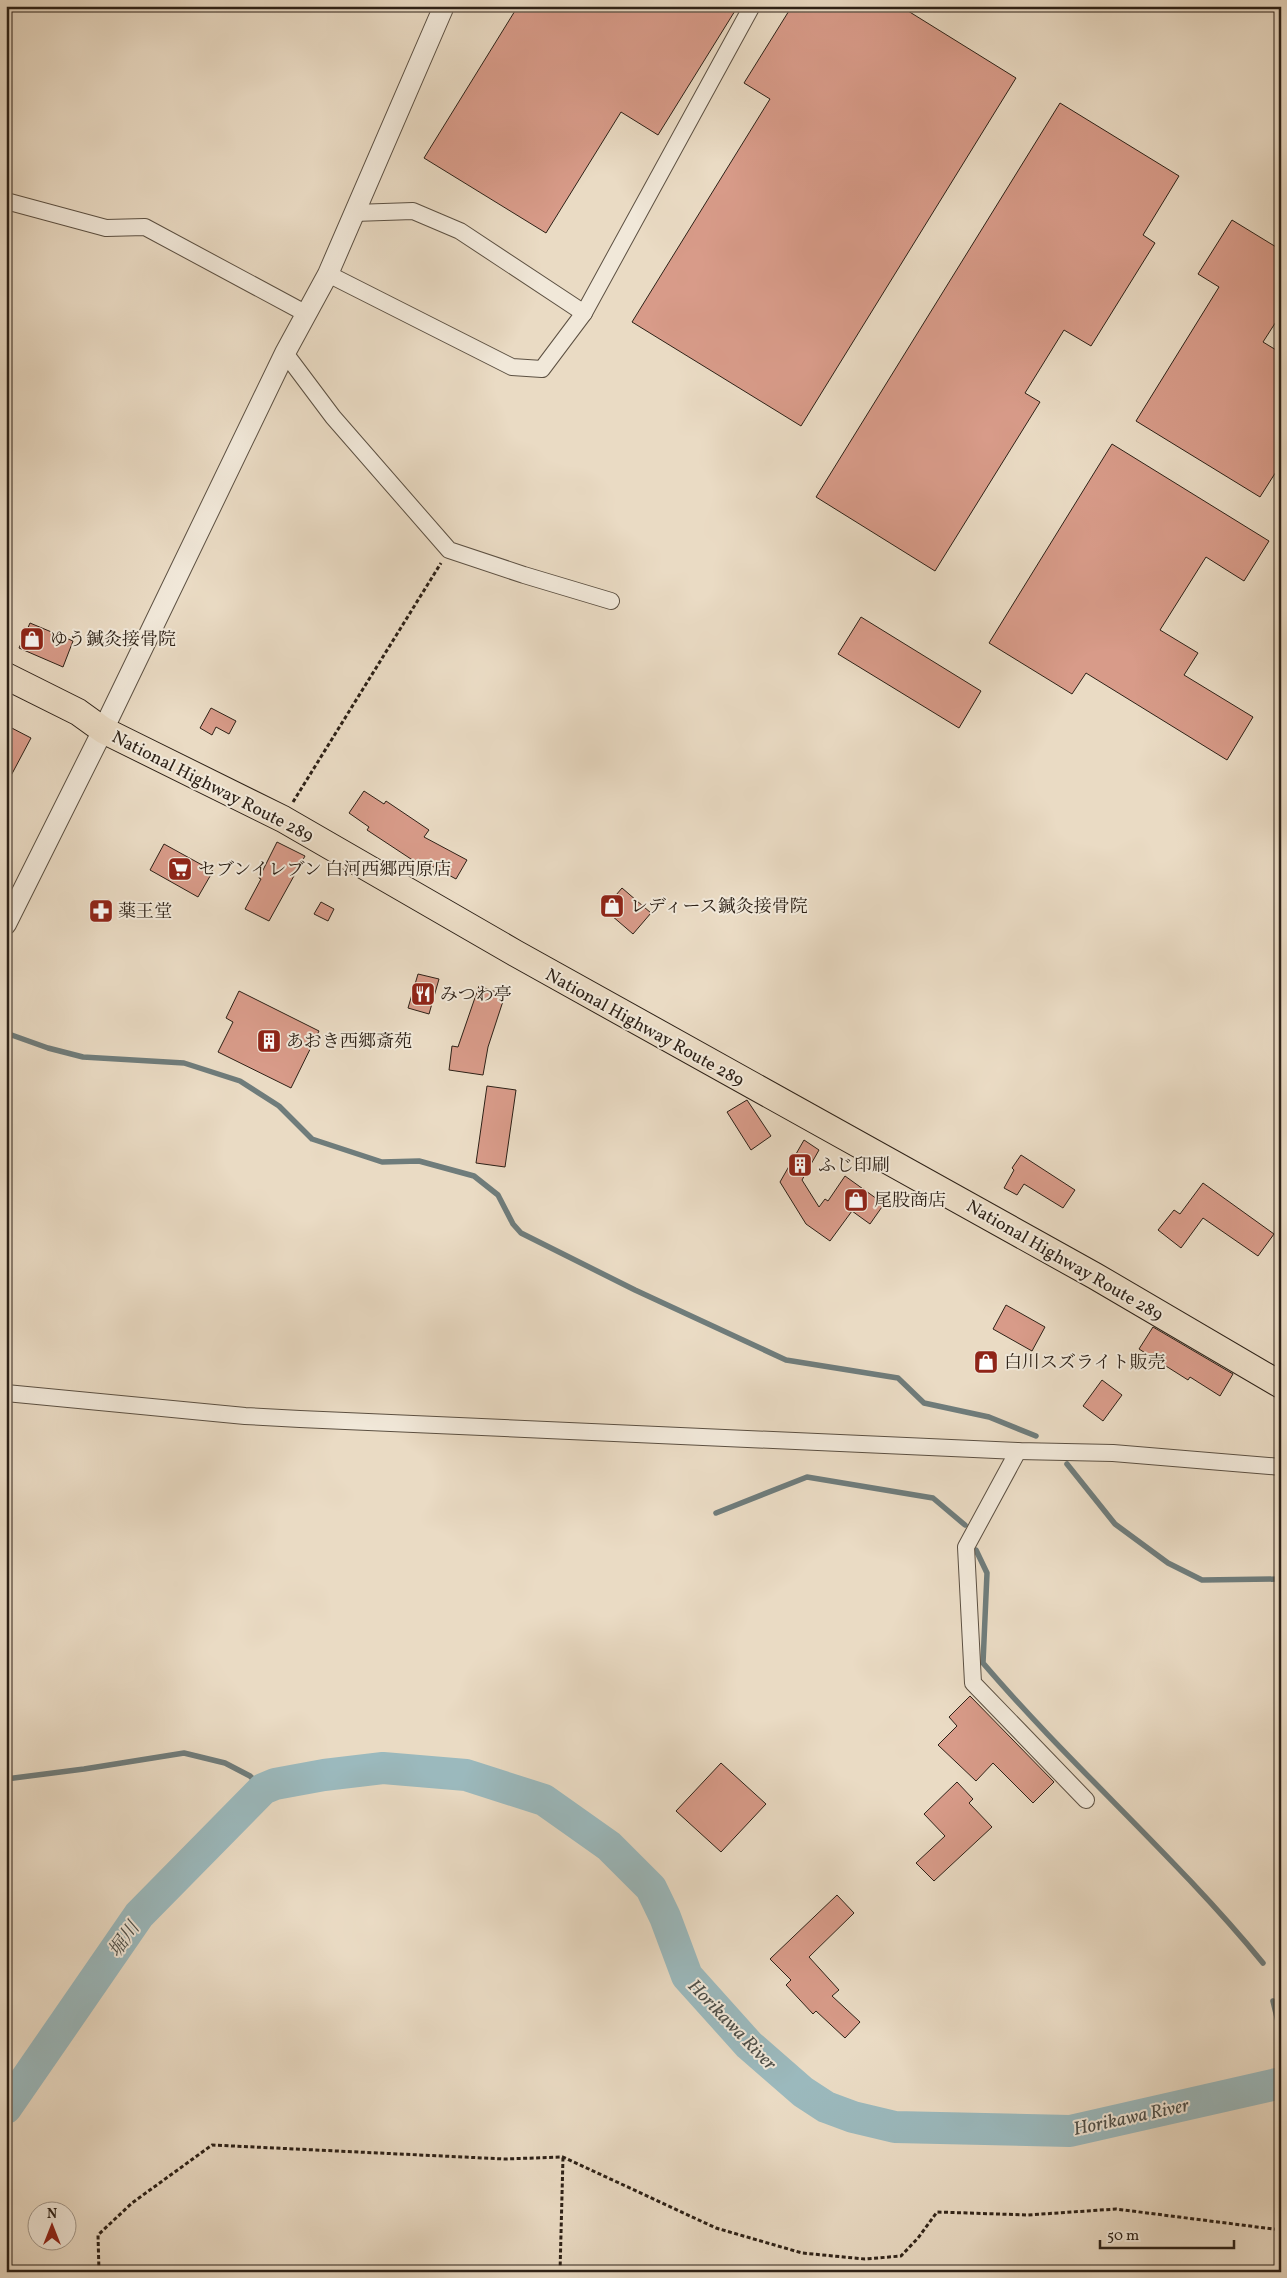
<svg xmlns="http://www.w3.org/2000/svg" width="1287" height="2278" font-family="Vollkorn,'Noto Serif JP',serif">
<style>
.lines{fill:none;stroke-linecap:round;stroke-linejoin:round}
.stream{stroke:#6f7c7b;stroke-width:5.5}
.river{stroke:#9bb9bd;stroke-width:32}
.building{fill:#d89b89;stroke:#2d2117}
.minor-casing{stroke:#5c5042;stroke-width:18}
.tertiary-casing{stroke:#5c5042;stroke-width:22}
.trunk-casing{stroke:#2d2117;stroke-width:28}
.path{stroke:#2d2117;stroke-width:3;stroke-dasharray:4 2.5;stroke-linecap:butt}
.minor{stroke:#f1e8d9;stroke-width:16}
.tertiary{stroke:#f1e8d9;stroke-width:20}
.trunk{stroke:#eadbc4;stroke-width:26}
.labels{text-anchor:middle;stroke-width:4;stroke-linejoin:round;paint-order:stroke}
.poi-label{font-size:18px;fill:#2d2117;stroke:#f1e8d9;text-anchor:start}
.street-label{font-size:18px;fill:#2d2117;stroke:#f1e8d9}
.water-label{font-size:19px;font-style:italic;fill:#4e4f49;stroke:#f1e8d9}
</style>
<rect width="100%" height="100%" fill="#eadbc4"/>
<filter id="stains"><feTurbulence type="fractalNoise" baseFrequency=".004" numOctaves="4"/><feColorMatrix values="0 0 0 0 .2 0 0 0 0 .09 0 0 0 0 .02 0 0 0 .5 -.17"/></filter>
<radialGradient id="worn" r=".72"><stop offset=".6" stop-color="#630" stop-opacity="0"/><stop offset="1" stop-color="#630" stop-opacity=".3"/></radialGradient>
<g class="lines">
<g class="stream">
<path d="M6 1033 48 1048 83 1057 184 1063 240 1081 279 1106 312 1139 382 1162 419 1161 474 1176 498 1195 513 1224 521 1233 635 1290 786 1360 898 1378 924 1403 989 1417 1036 1436"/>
<path d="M1067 1464 1115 1524 1168 1563 1202 1580 1281 1579"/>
<path d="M716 1513 807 1477 933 1498 965 1525"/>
<path d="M976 1550 987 1573 983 1663C1072 1767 1176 1857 1263 1963"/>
<path d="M6 1779 84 1769 184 1753 225 1763 250 1776 263 1789"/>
<path d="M1273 2001 1281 2034"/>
</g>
<path class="river" d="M6 2108 139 1915 263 1789 275 1784 324 1775 383 1768 466 1775 544 1800 609 1846 651 1888 665 1917 687 1976 749 2045 803 2092 826 2107 853 2117 895 2127 1070 2131 1281 2083"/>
</g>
<g class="building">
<path d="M518 6H738L658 135 621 112 546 233 424 158Z"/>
<path d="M792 6H900L1016 78 801 426 632 322 770 99 744 83Z"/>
<path d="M1060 103 1179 176 1143 235 1155 243 1091 346 1064 330 1025 393 1040 402 935 571 816 497Z"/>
<path d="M1232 220 1281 250V314L1263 342 1281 353V464L1260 497 1136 421 1219 287 1198 274Z"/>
<path d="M1112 444 1269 541 1244 581 1206 557 1160 630 1198 653 1184 675 1253 717 1227 760 1086 673 1072 694 989 643Z"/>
<path d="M861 617 981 691 959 728 838 654Z"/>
<path d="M30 623 73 641 63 667 19 648Z"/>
<path d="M211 708 236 721 229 734 216 727 212 735 200 728Z"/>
<path d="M6 725 31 738 6 785Z"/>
<path d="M364 791 384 804 386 801 429 830 424 837 467 860 456 879 432 866 430 870 417 863 367 830 369 827 349 813Z"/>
<path d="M277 842 305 856 269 921 245 909 261 879 259 878Z"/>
<path d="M164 844 213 871 198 897 150 870Z"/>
<path d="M622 888 651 913 633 934 604 909Z"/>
<path d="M321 902 334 909 328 921 314 914Z"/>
<path d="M418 974 439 979 429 1014 408 1008Z"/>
<path d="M479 986 505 995 488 1047 483 1075 449 1070 452 1046 458 1047Z"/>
<path d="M239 991 319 1031 291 1088 218 1052 233 1022 226 1018Z"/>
<path d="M487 1086 516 1090 505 1167 476 1163Z"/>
<path d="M747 1100 771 1136 751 1150 727 1112Z"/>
<path d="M804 1140 819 1150 802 1180 819 1207 825 1199 828 1201 845 1176 884 1204 870 1224 852 1211 830 1241 806 1224 780 1182Z"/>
<path d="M1021 1155 1075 1190 1063 1208 1024 1184 1017 1195 1004 1188 1014 1170 1012 1168Z"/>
<path d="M1203 1183 1274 1234 1258 1256 1203 1218 1181 1248 1158 1230 1174 1210 1180 1214Z"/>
<path d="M1006 1305 1045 1327 1032 1351 993 1329Z"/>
<path d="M1153 1327 1233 1374 1220 1396 1190 1377 1188 1380 1139 1349Z"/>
<path d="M1102 1380 1122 1395 1103 1421 1083 1406Z"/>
<path d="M970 1696 1054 1782 1033 1803 993 1763 976 1781 938 1745 957 1726 949 1717Z"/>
<path d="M721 1763 766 1804 721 1852 676 1811Z"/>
<path d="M957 1782 973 1799 969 1803 992 1827 934 1881 916 1863 945 1836 924 1814Z"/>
<path d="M837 1895 854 1913 809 1957 839 1990 832 1996 860 2022 845 2038 816 2011 813 2014 786 1985 791 1980 770 1959Z"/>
</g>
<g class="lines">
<defs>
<g id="minor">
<path d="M6 201 106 228 145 227 305 313"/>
<path d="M354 213 413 211 460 231 584 313"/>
<path d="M328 274 512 367 542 369 584 313 752 6"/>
<path d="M285 353 333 417 449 550 524 575 611 601"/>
<path d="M6 1393 245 1416 300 1419 1018 1451 1113 1453 1281 1467"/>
<path d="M1018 1451 966 1547 973 1683 1086 1800"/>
</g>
<path id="tertiary" d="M6 924 103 730 285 353 328 274 444 6"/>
<path id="trunk" d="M6 676 78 712 103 730 283 819 515 953 1095 1276 1281 1385"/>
</defs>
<use href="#minor" class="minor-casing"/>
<use href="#tertiary" class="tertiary-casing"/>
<use href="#trunk" class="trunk-casing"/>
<g class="path">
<path d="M293 802 441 563"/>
<path d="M99 2272 98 2235 132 2203 212 2145 504 2159 563 2157 716 2228 802 2253 865 2259 901 2256 918 2238 937 2212 1028 2215 1116 2209 1281 2230"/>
<path d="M560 2272 563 2157"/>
</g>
<use href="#minor" class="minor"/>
<use href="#tertiary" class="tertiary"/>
<use href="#trunk" class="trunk"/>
</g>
<defs>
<symbol id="shop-square" viewBox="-11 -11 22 22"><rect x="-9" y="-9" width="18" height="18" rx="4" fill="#8f2418" stroke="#f1e8d9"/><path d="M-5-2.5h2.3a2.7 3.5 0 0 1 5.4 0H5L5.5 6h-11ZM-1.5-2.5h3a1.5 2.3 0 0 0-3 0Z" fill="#fff"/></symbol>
<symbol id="supermarket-square" viewBox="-11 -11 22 22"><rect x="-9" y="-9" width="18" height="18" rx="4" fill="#8f2418" stroke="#f1e8d9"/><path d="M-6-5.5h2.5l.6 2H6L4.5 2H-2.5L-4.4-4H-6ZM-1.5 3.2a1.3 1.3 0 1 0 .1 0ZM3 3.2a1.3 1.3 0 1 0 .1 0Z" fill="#fff"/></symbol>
<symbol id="pharmacy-square" viewBox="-11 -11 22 22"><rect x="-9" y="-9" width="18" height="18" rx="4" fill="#8f2418" stroke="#f1e8d9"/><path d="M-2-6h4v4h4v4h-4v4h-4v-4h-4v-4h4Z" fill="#fff"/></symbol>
<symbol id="restaurant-square" viewBox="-11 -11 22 22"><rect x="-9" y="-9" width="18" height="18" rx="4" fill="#8f2418" stroke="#f1e8d9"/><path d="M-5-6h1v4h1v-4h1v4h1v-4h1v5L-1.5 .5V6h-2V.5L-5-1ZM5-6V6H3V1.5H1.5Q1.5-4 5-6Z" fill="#fff"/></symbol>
<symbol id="building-square" viewBox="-11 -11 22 22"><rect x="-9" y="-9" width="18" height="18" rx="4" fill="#8f2418" stroke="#f1e8d9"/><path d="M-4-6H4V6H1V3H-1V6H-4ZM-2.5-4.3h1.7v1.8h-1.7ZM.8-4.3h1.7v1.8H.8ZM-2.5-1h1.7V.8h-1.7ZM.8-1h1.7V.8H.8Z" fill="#fff"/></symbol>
</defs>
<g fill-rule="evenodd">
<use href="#shop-square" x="18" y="625" width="28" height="28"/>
<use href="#supermarket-square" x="166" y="855" width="28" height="28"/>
<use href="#shop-square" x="598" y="892" width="28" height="28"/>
<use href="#pharmacy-square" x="87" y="897" width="28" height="28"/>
<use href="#restaurant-square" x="409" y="980" width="28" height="28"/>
<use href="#building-square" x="255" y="1027" width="28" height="28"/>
<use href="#building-square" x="786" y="1151" width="28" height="28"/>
<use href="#shop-square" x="842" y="1186" width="28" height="28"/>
<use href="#shop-square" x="972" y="1348" width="28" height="28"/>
</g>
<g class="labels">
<g class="poi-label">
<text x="50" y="645">ゆう鍼灸接骨院</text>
<text x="198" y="875">セブンイレブン 白河西郷西原店</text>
<text x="630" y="912">レディース鍼灸接骨院</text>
<text x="118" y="917">薬王堂</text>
<text x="440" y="1000">みつわ亭</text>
<text x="286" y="1047">あおき西郷斎苑</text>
<text x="818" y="1171">ふじ印刷</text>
<text x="874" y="1206">尾股商店</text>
<text x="1004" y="1368">白川スズライト販売</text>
</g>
<g class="street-label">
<text transform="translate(213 786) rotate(27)" y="6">National Highway Route 289</text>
<text transform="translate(645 1027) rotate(29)" y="6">National Highway Route 289</text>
<text transform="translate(1065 1260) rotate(30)" y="6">National Highway Route 289</text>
</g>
<g class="water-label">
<text transform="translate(123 1939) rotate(-55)" y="7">堀川</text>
<text transform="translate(733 2024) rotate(46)" y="7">Horikawa River</text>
<text transform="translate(1131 2116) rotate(-12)" y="7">Horikawa River</text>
</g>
</g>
<rect width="1287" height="2278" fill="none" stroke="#eadbc4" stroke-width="25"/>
<rect x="8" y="8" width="1272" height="2263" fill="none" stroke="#2d2117" stroke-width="2.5"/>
<rect x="12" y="12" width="1262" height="2253" fill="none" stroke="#2d2117"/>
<g transform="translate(52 2226)"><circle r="24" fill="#f1e8d9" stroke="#a3988b"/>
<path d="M0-4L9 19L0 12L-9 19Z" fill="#8f2418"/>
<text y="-8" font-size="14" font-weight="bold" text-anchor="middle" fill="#2d2117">N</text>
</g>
<path d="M1100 2240v8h134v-8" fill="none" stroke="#2d2117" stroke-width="2.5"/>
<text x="1107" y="2240" font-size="15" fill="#2d2117" stroke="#f1e8d9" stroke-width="4" paint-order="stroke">50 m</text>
<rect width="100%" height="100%" filter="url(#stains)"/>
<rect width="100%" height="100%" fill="url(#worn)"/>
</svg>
